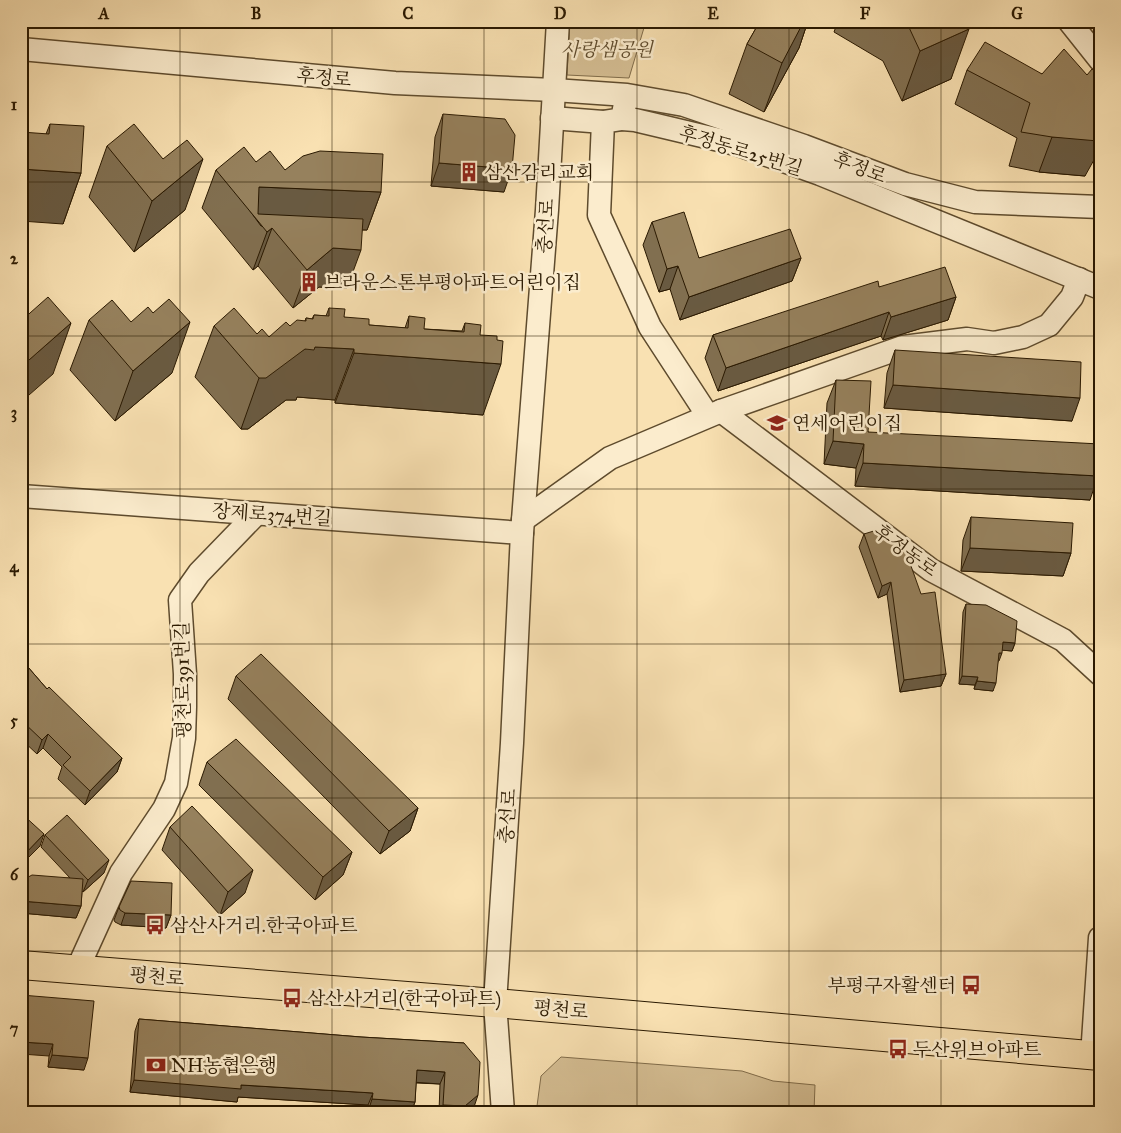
<svg xmlns="http://www.w3.org/2000/svg" width="1121" height="1133" font-family="'IM FELL Great Primer','Noto Serif KR',serif">
<style>
.green{fill:#d6bf94;stroke:#806c4a}
.lines{fill:none;stroke-linecap:round;stroke-linejoin:round}
.minor-casing{stroke:#5e4b2d;stroke-width:25}
.major-casing{stroke:#2a1901;stroke-width:30}
.minor{stroke:#fbeccd;stroke-width:22}
.major{stroke:#f9e1b2;stroke-width:28}
.wall{fill:#816f50;stroke:#2a1901}
.shaded-wall{fill:#695a41;stroke:#2a1901}
.building{fill:#96815d;stroke:#2a1901}
.grid{fill:none;stroke:#2a1901;stroke-width:1;stroke-opacity:0.55}
.labels{text-anchor:middle;stroke-width:5;stroke-linejoin:round;paint-order:stroke}
.park-label{font-size:19px;font-style:italic;fill:#5e4b2d;stroke:#fbeccd}
.street-label{font-size:19px;fill:#2a1901;stroke:#fbeccd}
.poi-label{font-size:19px;fill:#2a1901;stroke:#fbeccd;text-anchor:start}
.neatline{fill:none;stroke:#2a1901;stroke-width:2}
.grid-label{font-size:16px;text-anchor:middle;font-weight:bold;fill:#2a1901}
</style>
<rect width="100%" height="100%" fill="#f9e1b2"/>
<filter id="stains"><feTurbulence type="fractalNoise" baseFrequency=".004" numOctaves="4"/><feColorMatrix values="0 0 0 0 .2 0 0 0 0 .09 0 0 0 0 .02 0 0 0 .5 -.17"/></filter>
<radialGradient id="worn" r=".72"><stop offset=".6" stop-color="#630" stop-opacity="0"/><stop offset="1" stop-color="#630" stop-opacity=".3"/></radialGradient>
<g class="green">
<path d="M570 21H646L629 78 567 75Z"/>
<path d="M561 1057 742 1071 773 1081 815 1085 814 1112H630L537 1106 541 1076Z"/>
</g>
<g class="lines">
<defs>
<g id="minor">
<path d="M1069 21 1100 60"/>
<path d="M21 49 395 83 554 90 627 95 684 105 804 146 905 184 975 202 1100 207"/>
<path d="M625 104 622 119 603 122 599 215 650 327 708 416"/>
<path d="M552 118 603 122"/>
<path d="M622 119 635 120 736 144 820 174 1100 288"/>
<path d="M721 411 931 570 1063 640 1100 674"/>
<path d="M21 496 522 533"/>
<path d="M523 520 610 458 721 411 903 347 967 339 994 343 1023 337 1049 325 1072 297 1079 279"/>
<path d="M77 970 121 873 164 809 176 783 184 738 185 707V674L180 600 199 573 257 513"/>
<path d="M1092 1056 1100 938"/>
<path d="M503 1112 495 1003 512 743 522 533 547 210 558 21"/>
</g>
<path id="major" d="M21 965 495 1003 1100 1056"/>
</defs>
<use href="#minor" class="minor-casing"/>
<use href="#major" class="major-casing"/>
<use href="#minor" class="minor"/>
<use href="#major" class="major"/>
</g>
<g class="wall">
<path d="M760 21H808L799 48 764 112 729 94 747 44Z"/>
<path d="M838 21H966L951 79 902 101 883 61 834 32Z"/>
<path d="M967 70 1042 74 1087 75 1085 176 1039 172 1009 166 1017 138 955 104Z"/>
<path d="M443 114 504 192 431 186 435 137Z"/>
<path d="M50 124 81 173 63 224 46 134Z"/>
<path d="M107 146 185 210 134 252 89 197Z"/>
<path d="M256 162 285 170 381 192 367 230H362L347 288 319 287 293 308 258 266 253 270 202 208 216 170Z"/>
<path d="M652 222 699 258H801L792 281 680 320 670 289 659 292 643 245Z"/>
<path d="M879 287 956 297 948 320 883 340 881 336 718 391 705 358 713 335Z"/>
<path d="M329 308 344 317 369 325 405 328 409 316 424 329 462 331 465 323 480 335 483 415 335 403V400L297 397 296 400H286L248 429H241L195 377 214 326 257 334 269 337 290 326 305 321 306 318 312 319 314 315 326 316Z"/>
<path d="M89 320 172 373 115 421 70 370Z"/>
<path d="M895 350 1072 421 884 408 887 373Z"/>
<path d="M836 380 868 432 1090 500 855 486 856 468 824 464 827 403Z"/>
<path d="M971 517 1071 553 1063 576 961 571 963 540Z"/>
<path d="M864 534 946 674 941 686 900 692 887 594 878 598 859 547Z"/>
<path d="M966 604 1015 643 1012 651 1002 650 998 661 993 691 974 689 975 685 959 684 963 612Z"/>
<path d="M21 659 47 689 122 758 117 772 85 805 58 779 62 767 43 748 37 754 21 739Z"/>
<path d="M236 676 418 808 410 831 380 854 228 699Z"/>
<path d="M207 762 352 852 343 875 315 900 199 785Z"/>
<path d="M170 827 245 893 220 915 162 850Z"/>
<path d="M45 835 104 873 83 892 82 891 81 906 76 918 21 913V881L70 878 41 847Z"/>
<path d="M119 907 171 915 166 928 121 925 115 922 114 920Z"/>
<path d="M21 995 84 1070 48 1067 49 1056Z"/>
<path d="M139 1019 361 1037 464 1043 474 1107 468 1112H439L440 1084 416 1083 415 1102 411 1112H368V1105L238 1097 237 1102 130 1092 135 1031Z"/>
</g>
<g class="shaded-wall">
<path d="M779 21H808L799 48 764 112 782 63Z"/>
<path d="M969 29 951 79 902 101 920 51Z"/>
<path d="M1052 137 1100 138V149L1085 176 1039 172Z"/>
<path d="M203 159 185 210 134 252 152 201Z"/>
<path d="M439 163 512 169 504 192 431 186Z"/>
<path d="M21 169 81 173 63 224 21 221Z"/>
<path d="M259 187 381 192 367 230 261 226 250 211Z"/>
<path d="M272 228 258 266 253 270 267 232Z"/>
<path d="M333 248 361 250 347 288 319 287 293 308 307 270Z"/>
<path d="M801 258 792 281 680 320 689 297Z"/>
<path d="M678 266 670 289 659 292 667 269Z"/>
<path d="M956 297 948 320 883 340 891 317Z"/>
<path d="M889 312 881 336 718 391 726 368Z"/>
<path d="M190 322 172 373 115 421 133 371Z"/>
<path d="M71 323 53 374 21 402V367Z"/>
<path d="M315 347 354 349 335 400 297 397 296 400H286L248 429H241L259 378 305 349Z"/>
<path d="M354 353 501 364 483 415 335 403Z"/>
<path d="M893 385 1080 398 1072 421 884 408Z"/>
<path d="M833 441 864 444 856 468 824 464Z"/>
<path d="M863 463 1098 476 1090 500 855 486Z"/>
<path d="M970 548 1071 553 1063 576 961 571Z"/>
<path d="M891 582 887 594 878 598 882 586Z"/>
<path d="M1003 642 1015 643 1012 651 1000 650Z"/>
<path d="M999 653H1002L999 661H996Z"/>
<path d="M946 674 941 686 900 692 904 680Z"/>
<path d="M962 676 978 677 975 685 959 684Z"/>
<path d="M977 681 996 683 993 691 974 689Z"/>
<path d="M48 734 43 748 37 754 42 740Z"/>
<path d="M122 758 117 772 85 805 90 791Z"/>
<path d="M418 808 410 831 380 854 389 831Z"/>
<path d="M44 834 40 846 21 865V858Z"/>
<path d="M352 852 343 875 315 900 323 877Z"/>
<path d="M109 860 104 873 83 892 88 880Z"/>
<path d="M253 870 245 893 220 915 228 892Z"/>
<path d="M21 901 81 906 76 918 21 913Z"/>
<path d="M125 913 171 915 166 928 121 925Z"/>
<path d="M21 1042 53 1044 49 1056 21 1054Z"/>
<path d="M52 1055 88 1058 84 1070 48 1067Z"/>
<path d="M417 1070 445 1072 440 1084 412 1082Z"/>
<path d="M134 1080 241 1085 373 1093 368 1105 238 1097 237 1102 130 1092Z"/>
<path d="M478 1095 474 1107 468 1112H441L443 1105Z"/>
<path d="M372 1099 415 1102 411 1112H368Z"/>
</g>
<g class="building">
<path d="M760 21H804L782 63 747 44Z"/>
<path d="M906 21H966L969 29 920 51Z"/>
<path d="M985 42 1042 74 1064 49 1087 75 1092 69 1100 73V138L1098 141 1052 137 1021 132 1030 103 967 70Z"/>
<path d="M443 114 505 119 515 135 512 169 439 163Z"/>
<path d="M50 124 84 126 81 173 21 169V132L49 134Z"/>
<path d="M134 124 163 159 187 140 203 159 152 201 107 146Z"/>
<path d="M244 147 256 162 270 151 285 170 303 156 320 151 383 154 381 192 259 187 258 214 363 219 361 250 333 248 307 270 272 228 267 232 216 170Z"/>
<path d="M684 212 699 258 790 229 801 258 689 297 678 266 667 269 652 222Z"/>
<path d="M945 267 956 297 891 317 889 312 726 368 713 335 878 281 879 287Z"/>
<path d="M48 297 71 323 21 367V321Z"/>
<path d="M169 299 190 322 133 371 89 320 112 300 131 322 148 307 153 313Z"/>
<path d="M234 308 257 334 262 329 269 337 286 322 290 326 297 320 306 321V318L313 319 314 315 329 316V308L345 309 344 317 369 319V325L408 328 409 316 425 318 424 329 464 332 465 323 481 325 480 335 497 336V340L503 341 501 364 354 353V349L315 347 314 350 305 349 266 378H259L214 326Z"/>
<path d="M895 350 1081 362 1080 398 893 385Z"/>
<path d="M836 380 871 381 868 432 1100 444 1098 476 863 463 864 444 833 441Z"/>
<path d="M971 517 1073 523 1071 553 970 548Z"/>
<path d="M877 530 906 552 921 594 935 592 946 674 904 680 891 582 882 586 864 534Z"/>
<path d="M966 604 986 605 1017 621 1015 643 1003 642 1002 653H999L996 683 977 681 978 677 962 676Z"/>
<path d="M261 654 418 808 389 831 236 676Z"/>
<path d="M21 659 47 689 49 687 122 758 90 791 63 765 71 757 48 734 42 740 21 720Z"/>
<path d="M236 739 352 852 323 877 207 762Z"/>
<path d="M192 806 253 870 228 892 170 827Z"/>
<path d="M21 813 44 834 21 858Z"/>
<path d="M67 815 109 860 88 880 45 835Z"/>
<path d="M32 875 83 879 81 906 21 901V881Z"/>
<path d="M131 881 172 883 171 915 125 913 120 910 119 907Z"/>
<path d="M21 995 94 1001 88 1058 52 1055 53 1044 21 1042Z"/>
<path d="M139 1019 361 1037 464 1043 480 1062 478 1095 465 1106 443 1105 445 1072 417 1070 415 1102 372 1099 373 1093 241 1085V1089L134 1080Z"/>
</g>
<path class="grid" d="M180 21V1112M332 21V1112M484 21V1112M637 21V1112M789 21V1112M941 21V1112M21 182H1100M21 336H1100M21 489H1100M21 644H1100M21 798H1100M21 951H1100"/>
<defs>
<symbol id="building-bare" viewBox="-9 -9 18 18"><path d="M-4-6H4V6H1V3H-1V6H-4ZM-2.5-4.3h1.7v1.8h-1.7ZM.8-4.3h1.7v1.8H.8ZM-2.5-1h1.7V.8h-1.7ZM.8-1h1.7V.8H.8Z" fill="#8f2418" stroke="#fbeccd" stroke-width="2.5" paint-order="stroke"/></symbol>
<symbol id="school-bare" viewBox="-9 -9 18 18"><path d="M0-5L7-2L0 1L-7-2ZM-4 1L0 2.5L4 1V4Q0 6-4 4Z" fill="#8f2418" stroke="#fbeccd" stroke-width="2.5" paint-order="stroke"/></symbol>
<symbol id="bus-bare" viewBox="-9 -9 18 18"><path d="M-5-6H5V4H4V6H2V4H-2V6H-4V4H-5ZM-3.5-4V0h7V-4ZM-3.5 1.2v1.5H-2V1.2ZM2 1.2v1.5H3.5V1.2Z" fill="#8f2418" stroke="#fbeccd" stroke-width="2.5" paint-order="stroke"/></symbol>
<symbol id="bank-bare" viewBox="-9 -9 18 18"><path d="M-6-4H6V4H-6ZM0-2.3a2.3 2.3 0 1 0 0 4.6a2.3 2.3 0 1 0 0-4.6Z" fill="#8f2418" stroke="#fbeccd" stroke-width="2.5" paint-order="stroke"/></symbol>
</defs>
<g fill-rule="evenodd">
<use href="#building-bare" x="455" y="158" width="28" height="28"/>
<use href="#building-bare" x="295" y="268" width="28" height="28"/>
<use href="#school-bare" x="763" y="409" width="28" height="28"/>
<use href="#bus-bare" x="141" y="911" width="28" height="28"/>
<use href="#bus-bare" x="957" y="971" width="28" height="28"/>
<use href="#bus-bare" x="278" y="984" width="28" height="28"/>
<use href="#bus-bare" x="884" y="1035" width="28" height="28"/>
<use href="#bank-bare" x="142" y="1051" width="28" height="28"/>
</g>
<g class="labels">
<g class="park-label">
<text x="607" y="56">사랑샘공원</text>
</g>
<g class="street-label">
<text transform="translate(324 77) rotate(5)" y="7">후정로</text>
<text transform="translate(741 150) rotate(17)" y="7">후정동로25번길</text>
<text transform="translate(860 167) rotate(21)" y="7">후정로</text>
<text transform="translate(545 226) rotate(-86)" y="7">충선로</text>
<text transform="translate(272 514) rotate(4)" y="7">장제로374번길</text>
<text transform="translate(906 550) rotate(36)" y="7">후정동로</text>
<text transform="translate(182 680) rotate(-91)" y="7">평천로391번길</text>
<text transform="translate(507 816) rotate(-86)" y="7">충선로</text>
<text transform="translate(157 976) rotate(5)" y="7">평천로</text>
<text transform="translate(561 1009) rotate(5)" y="7">평천로</text>
</g>
<g class="poi-label">
<text x="484" y="179">삼산감리교회</text>
<text x="324" y="289">브라운스톤부평아파트어린이집</text>
<text x="792" y="430">연세어린이집</text>
<text x="170" y="932">삼산사거리.한국아파트</text>
<text x="956" y="992" text-anchor="end">부평구자활센터</text>
<text x="307" y="1005">삼산사거리(한국아파트)</text>
<text x="913" y="1056">두산위브아파트</text>
<text x="171" y="1072">NH농협은행</text>
</g>
</g>
<rect width="1121" height="1133" fill="none" stroke="#f9e1b2" stroke-width="55"/>
<rect x="28" y="28" width="1066" height="1078" class="neatline"/>
<g class="grid-label">
<text x="104" y="19">A</text>
<text x="256" y="19">B</text>
<text x="408" y="19">C</text>
<text x="560" y="19">D</text>
<text x="713" y="19">E</text>
<text x="865" y="19">F</text>
<text x="1017" y="19">G</text>
<text x="14" y="110">1</text>
<text x="14" y="264">2</text>
<text x="14" y="418">3</text>
<text x="14" y="572">4</text>
<text x="14" y="726">5</text>
<text x="14" y="880">6</text>
<text x="14" y="1034">7</text>
</g>
<rect width="100%" height="100%" filter="url(#stains)"/>
<rect width="100%" height="100%" fill="url(#worn)"/>
</svg>
